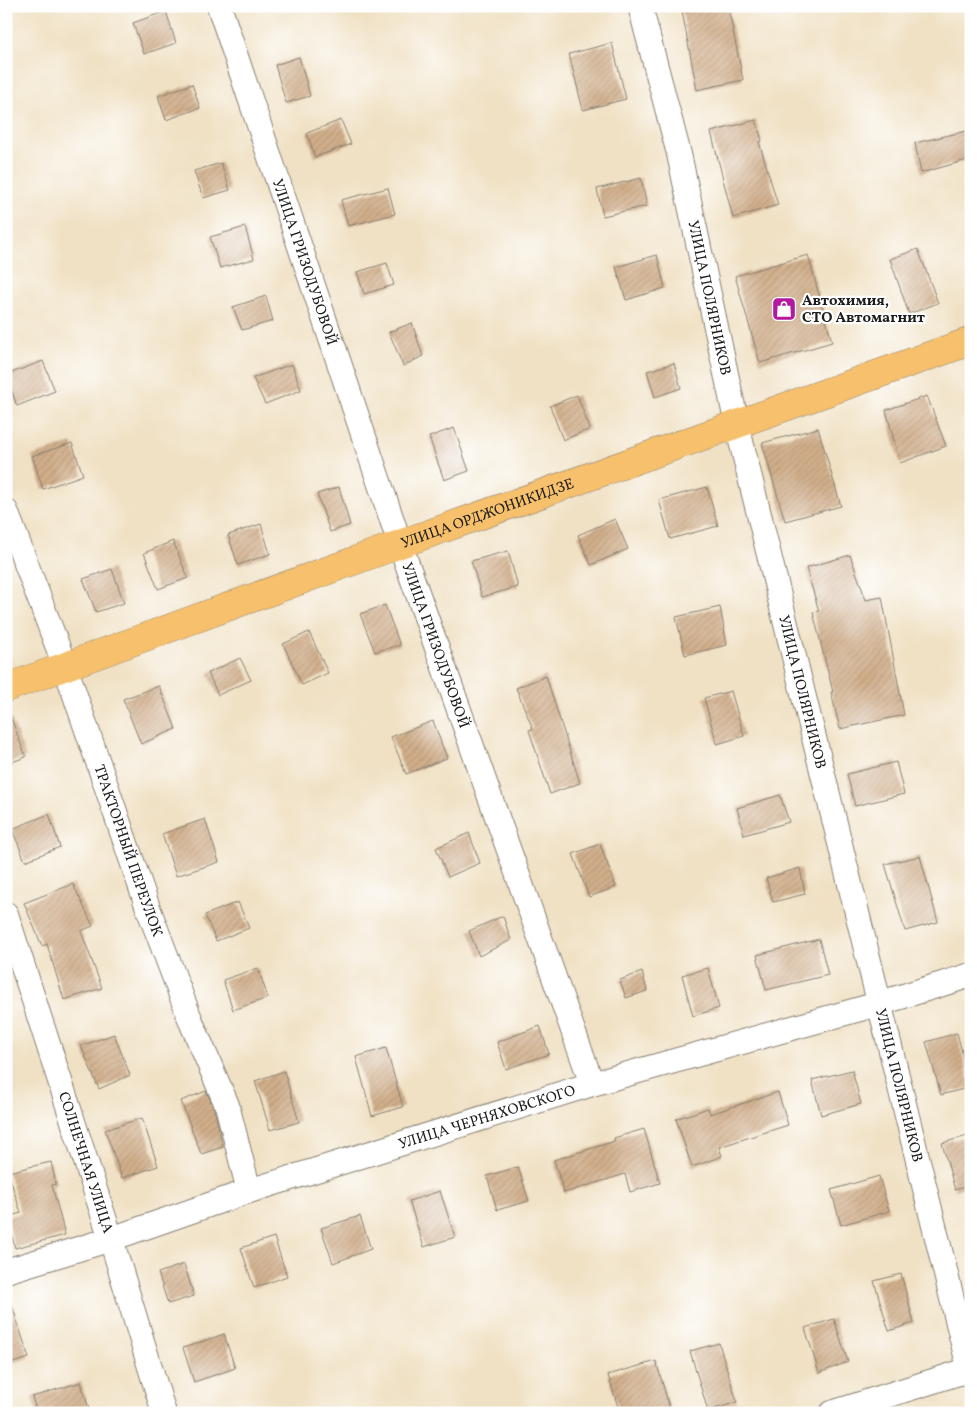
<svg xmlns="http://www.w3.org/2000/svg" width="977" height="1419" font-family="Vollkorn,serif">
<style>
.building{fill:url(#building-hatch)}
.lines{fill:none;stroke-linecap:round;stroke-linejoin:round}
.minor-casing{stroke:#867e70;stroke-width:26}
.major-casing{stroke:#867e70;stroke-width:29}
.minor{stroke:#fff;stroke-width:24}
.major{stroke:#f7c06c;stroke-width:28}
.labels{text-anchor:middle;stroke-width:4.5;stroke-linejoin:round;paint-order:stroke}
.street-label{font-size:15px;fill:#1c1c1c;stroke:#fff}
.poi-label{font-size:15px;font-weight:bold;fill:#1c1c1c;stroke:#fff;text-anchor:start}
</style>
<defs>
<pattern id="building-hatch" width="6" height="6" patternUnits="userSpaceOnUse" patternTransform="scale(1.25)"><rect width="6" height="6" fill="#d1af8b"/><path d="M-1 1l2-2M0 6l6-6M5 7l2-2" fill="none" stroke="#b39677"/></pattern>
</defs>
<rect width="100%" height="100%" fill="#fff"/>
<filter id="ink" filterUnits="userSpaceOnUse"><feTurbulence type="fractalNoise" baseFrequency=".02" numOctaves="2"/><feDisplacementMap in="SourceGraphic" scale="10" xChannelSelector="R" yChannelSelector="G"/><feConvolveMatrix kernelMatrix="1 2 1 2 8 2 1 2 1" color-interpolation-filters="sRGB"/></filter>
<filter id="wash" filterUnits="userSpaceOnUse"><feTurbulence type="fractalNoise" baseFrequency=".0096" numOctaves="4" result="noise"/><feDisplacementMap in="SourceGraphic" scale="20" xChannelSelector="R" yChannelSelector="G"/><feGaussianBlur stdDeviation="1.12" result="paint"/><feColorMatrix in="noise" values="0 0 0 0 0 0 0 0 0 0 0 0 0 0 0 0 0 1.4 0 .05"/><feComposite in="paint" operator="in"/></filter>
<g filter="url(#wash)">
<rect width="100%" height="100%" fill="#f0e1c4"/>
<g id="blocks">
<g class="building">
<path d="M681 6H728L743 80 697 90Z"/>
<path d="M166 11 176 43 144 54 133 23Z"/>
<path d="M612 43 626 99 583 110 569 54Z"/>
<path d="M299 57 310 96 286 103 275 65Z"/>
<path d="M192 84 200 108 166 120 158 96Z"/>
<path d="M341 120 351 144 315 157 307 133Z"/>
<path d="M756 120 762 141 759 142 778 205 733 218 711 132Z"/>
<path d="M971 130V159L921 173 915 143Z"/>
<path d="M221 163 230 190 203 198 194 171Z"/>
<path d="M641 178 647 206 603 216 597 189Z"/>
<path d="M388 188 395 214 348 226 341 200Z"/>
<path d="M245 227 254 259 220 268 210 237Z"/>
<path d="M918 249 938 303 909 314 890 259Z"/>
<path d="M657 255 665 288 626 300 616 267Z"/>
<path d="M808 255 832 342 760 363 735 276Z"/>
<path d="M387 263 394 285 364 294 357 272Z"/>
<path d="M266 296 273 321 242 330 233 307Z"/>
<path d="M412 323 423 356 403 366 389 332Z"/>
<path d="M43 361 55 391 17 406 6 375Z"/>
<path d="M674 363 681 388 655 397 647 371Z"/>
<path d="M292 364 301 390 265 404 253 378Z"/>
<path d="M577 395 590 429 563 440 550 406Z"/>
<path d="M927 396 946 446 900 463 886 410Z"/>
<path d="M454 428 469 471 444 480 429 437Z"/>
<path d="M818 428 841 506 785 521 762 443Z"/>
<path d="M72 443 83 475 43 489 32 456Z"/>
<path d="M339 487 350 525 330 532 317 494Z"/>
<path d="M707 487 718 526 670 539 659 500Z"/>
<path d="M615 519 628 549 591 565 578 535Z"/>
<path d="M261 524 270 554 238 565 228 535Z"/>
<path d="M173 541 188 578 158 589 144 553Z"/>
<path d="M508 551 518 587 482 597 471 561Z"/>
<path d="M850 555 866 600 882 597 904 715 840 729 831 692H833L813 612 819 611 806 568Z"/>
<path d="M112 569 124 603 96 612 83 579Z"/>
<path d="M385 605 400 645 375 652 360 614Z"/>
<path d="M720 607 727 645 685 655 676 617Z"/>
<path d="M309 632 328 673 302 685 283 644Z"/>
<path d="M240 658 251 680 218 695 208 673Z"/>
<path d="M546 676 580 783 550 794 529 730 533 729 516 688Z"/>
<path d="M159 686 176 729 141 744 123 699Z"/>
<path d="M731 691 744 736 717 744 704 698Z"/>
<path d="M7 708 26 757 6 764V709Z"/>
<path d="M433 721 447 758 406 774 391 737Z"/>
<path d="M896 762 904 794 855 806 847 774Z"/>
<path d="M780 795 789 822 744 835 737 808Z"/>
<path d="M49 814 60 847 25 861 12 829Z"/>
<path d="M205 819 219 862 176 876 162 834Z"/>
<path d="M469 833 480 863 448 877 436 848Z"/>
<path d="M600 844 616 887 589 897 573 854Z"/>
<path d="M920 856 938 922 905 931 885 864Z"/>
<path d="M800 868 805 894 773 902 766 878Z"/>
<path d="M73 884 93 926 81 931 102 988 64 1000 47 944 42 946 24 903Z"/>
<path d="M238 902 249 928 216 941 205 915Z"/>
<path d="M503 916 511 940 479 956 469 931Z"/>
<path d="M819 939 828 975 766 990 757 955Z"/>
<path d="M258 968 268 998 233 1010 223 980Z"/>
<path d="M708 968 719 1008 693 1016 682 975Z"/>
<path d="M642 972 647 991 626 998 620 980Z"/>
<path d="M540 1026 549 1054 506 1069 497 1042Z"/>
<path d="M957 1033 971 1087 941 1095 926 1042Z"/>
<path d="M114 1034 130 1075 99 1089 81 1046Z"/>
<path d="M386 1048 403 1107 372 1116 356 1057Z"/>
<path d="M852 1070 861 1104 821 1115 812 1080Z"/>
<path d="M284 1071 299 1122 270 1130 255 1081Z"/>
<path d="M206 1091 214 1109 223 1147 201 1154 181 1101Z"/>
<path d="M778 1092 788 1125 719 1147 722 1156 692 1167 676 1119 708 1108 710 1114Z"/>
<path d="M142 1118 158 1166 122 1178 105 1130Z"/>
<path d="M644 1129 660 1183 630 1192 625 1174 564 1193 554 1160 615 1141 614 1138Z"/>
<path d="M971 1135V1185L955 1190 942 1143Z"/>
<path d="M51 1162 56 1184 52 1185 65 1235 15 1248 7 1217 21 1213 8 1172Z"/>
<path d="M518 1167 529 1201 497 1210 487 1176Z"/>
<path d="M879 1176 889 1211 841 1225 831 1190Z"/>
<path d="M440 1191 455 1237 424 1247 409 1201Z"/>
<path d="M360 1216 371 1249 333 1263 321 1228Z"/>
<path d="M274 1237 287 1276 254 1288 241 1248Z"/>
<path d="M184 1264 194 1296 168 1304 158 1273Z"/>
<path d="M901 1274 914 1323 889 1331 874 1281Z"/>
<path d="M10 1299 29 1358 6 1365V1300Z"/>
<path d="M834 1319 848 1362 819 1373 805 1328Z"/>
<path d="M224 1334 235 1368 194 1382 183 1348Z"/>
<path d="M719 1343 737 1402 708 1411 690 1351Z"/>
<path d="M656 1361 671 1413H620L608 1375Z"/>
<path d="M81 1382 90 1413H37L32 1397Z"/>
</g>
</g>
</g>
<g filter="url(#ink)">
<use href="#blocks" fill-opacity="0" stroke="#867e70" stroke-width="1"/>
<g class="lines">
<defs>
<g id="minor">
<path id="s1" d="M219 6 400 544 592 1084"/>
<path id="s2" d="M640 6 679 154 737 425 971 1376"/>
<path id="s3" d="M6 511 65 666 147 905 192 1024 227 1105 249 1191"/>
<path id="s4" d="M6 914 111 1239 164 1413"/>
<path id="s5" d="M6 1271 111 1239 249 1191 592 1084 878 1004 971 975"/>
<path d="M832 1413 971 1369"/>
</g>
<g id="major">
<path id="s6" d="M6 688 400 544 971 341"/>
</g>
</defs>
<use href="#minor" class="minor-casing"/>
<use href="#major" class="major-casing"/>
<use href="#minor" class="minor"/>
<use href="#major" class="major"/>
</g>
</g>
<defs>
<symbol id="shop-square" viewBox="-11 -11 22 22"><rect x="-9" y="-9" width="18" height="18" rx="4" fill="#b5179e" stroke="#fff"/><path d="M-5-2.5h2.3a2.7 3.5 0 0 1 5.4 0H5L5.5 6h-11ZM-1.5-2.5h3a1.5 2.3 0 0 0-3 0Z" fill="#fff"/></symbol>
</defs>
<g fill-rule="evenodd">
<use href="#shop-square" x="770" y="295" width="28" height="28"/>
</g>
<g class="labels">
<g class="street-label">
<text dy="5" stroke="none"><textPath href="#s1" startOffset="270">УЛИЦА ГРИЗОДУБОВОЙ</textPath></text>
<text dy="5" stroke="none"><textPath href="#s2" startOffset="300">УЛИЦА ПОЛЯРНИКОВ</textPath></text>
<text dy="5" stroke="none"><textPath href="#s6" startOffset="512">УЛИЦА ОРДЖОНИКИДЗЕ</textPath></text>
<text dy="5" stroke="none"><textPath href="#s1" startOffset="675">УЛИЦА ГРИЗОДУБОВОЙ</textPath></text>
<text dy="5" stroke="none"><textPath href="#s2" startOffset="705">УЛИЦА ПОЛЯРНИКОВ</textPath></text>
<text dy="5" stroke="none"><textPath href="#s3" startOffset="361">ТРАКТОРНЫЙ ПЕРЕУЛОК</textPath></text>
<text dy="5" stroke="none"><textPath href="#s2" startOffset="1110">УЛИЦА ПОЛЯРНИКОВ</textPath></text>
<text dy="5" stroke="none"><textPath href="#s5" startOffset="505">УЛИЦА ЧЕРНЯХОВСКОГО</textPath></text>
<text dy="5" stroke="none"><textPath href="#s4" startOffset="261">СОЛНЕЧНАЯ УЛИЦА</textPath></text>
</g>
<g class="poi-label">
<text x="802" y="305">Автохимия,<tspan x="802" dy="17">СТО Автомагнит</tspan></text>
</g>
</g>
<rect width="977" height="1419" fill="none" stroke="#fff" stroke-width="25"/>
</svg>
